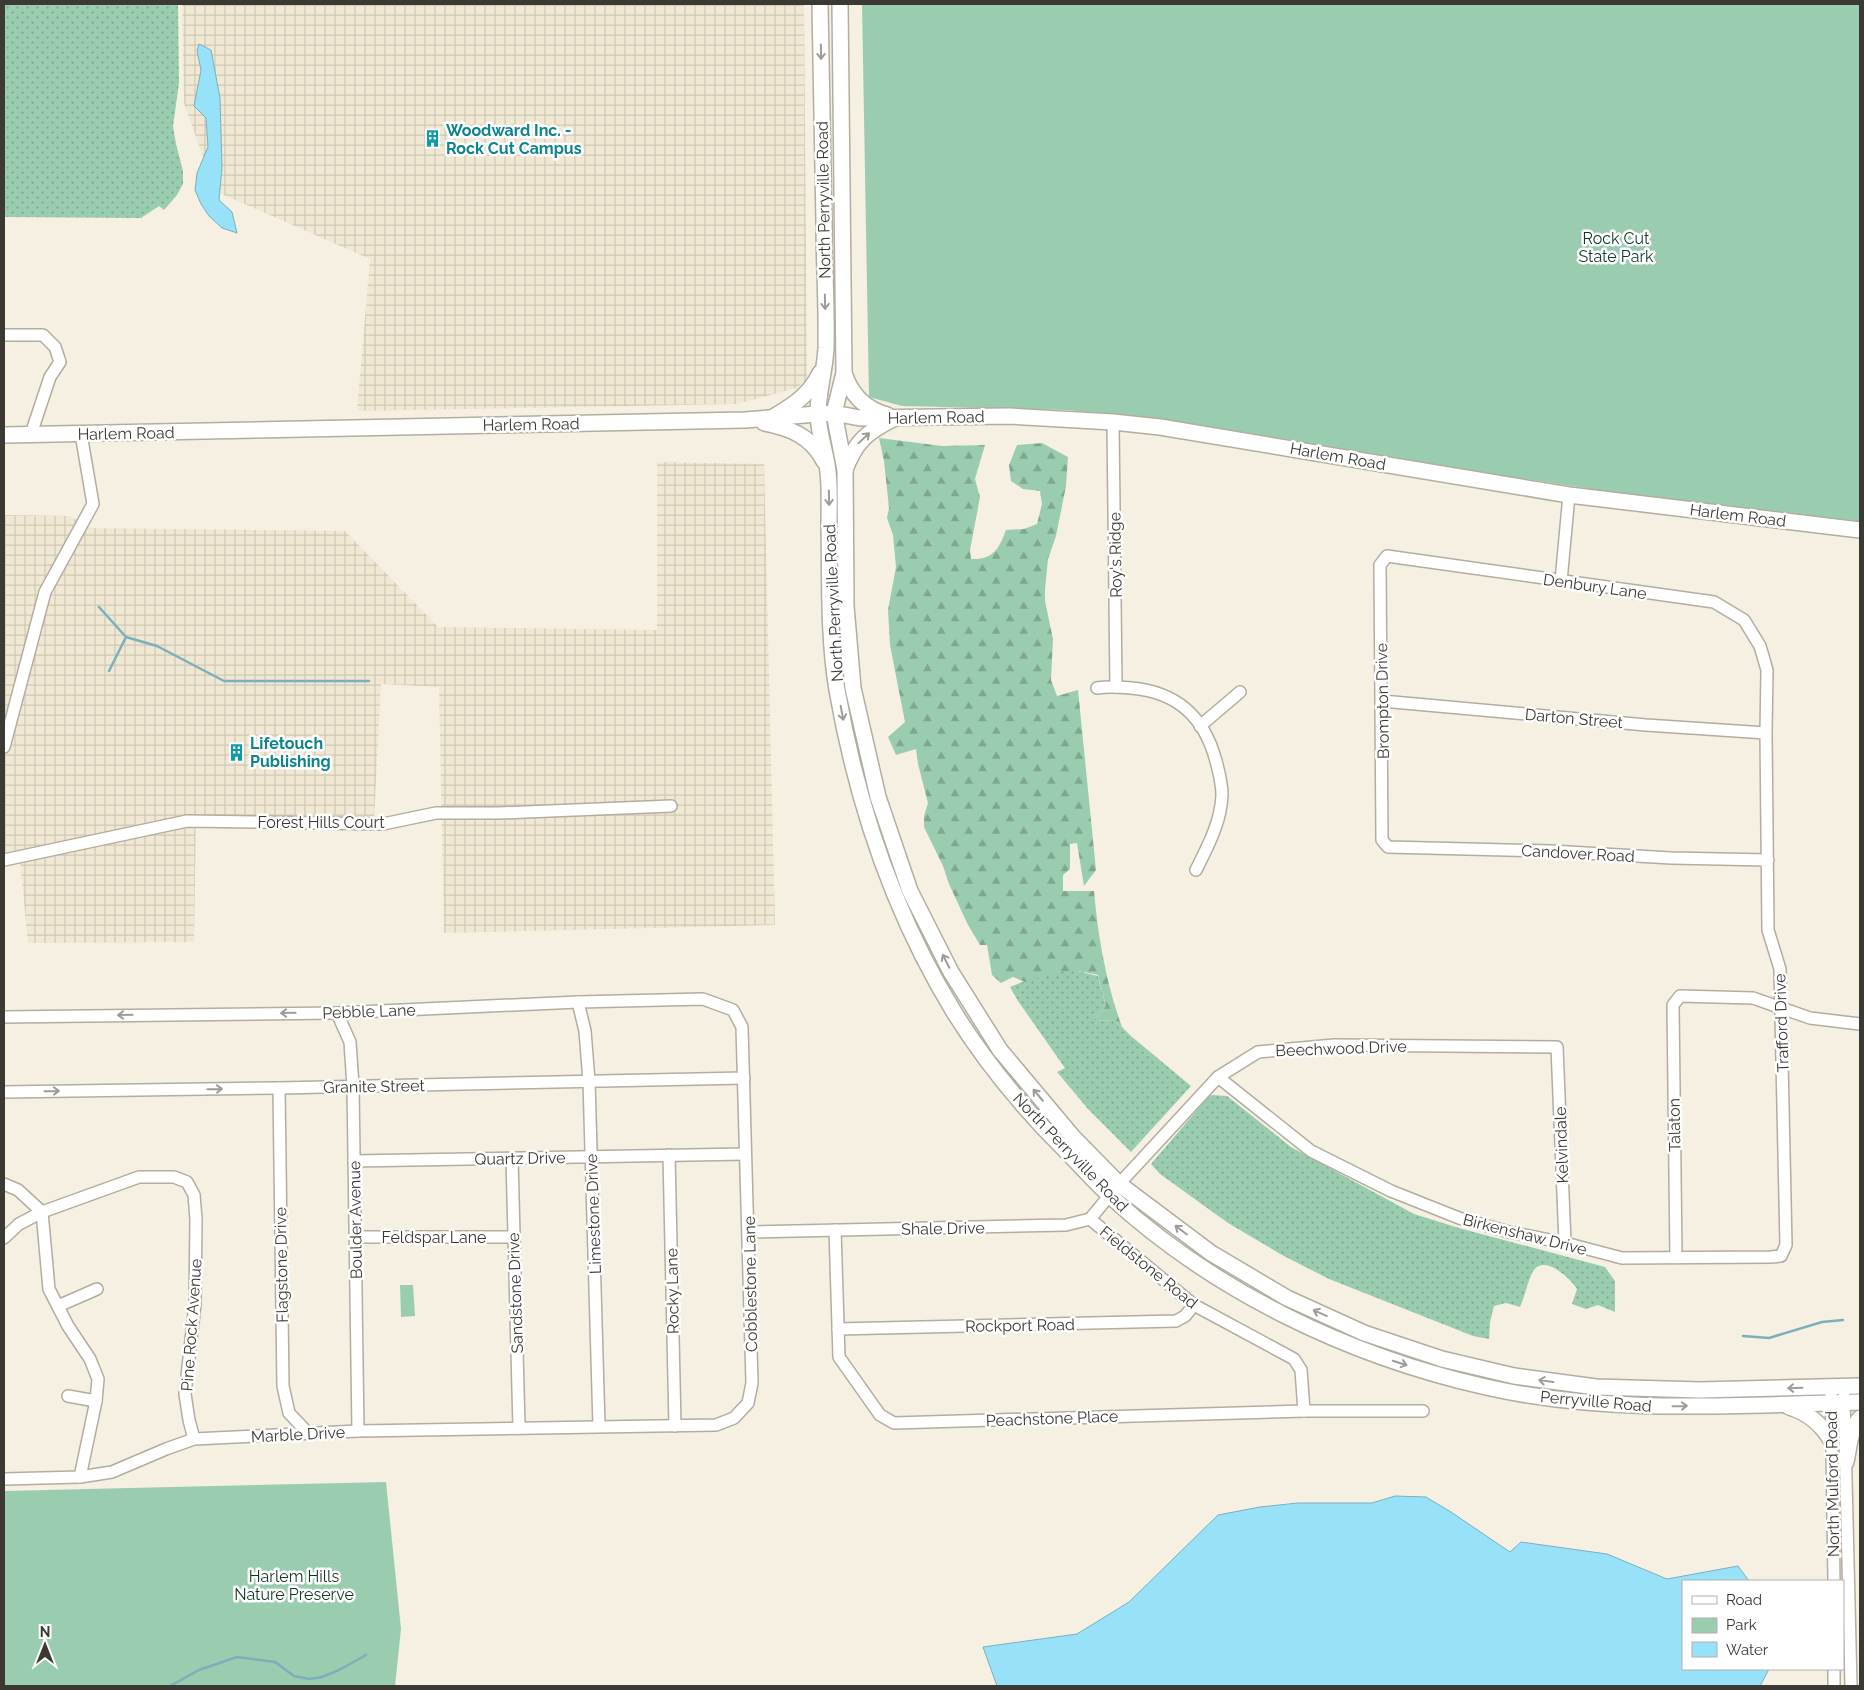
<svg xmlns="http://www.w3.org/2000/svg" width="1864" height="1690" font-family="Raleway,sans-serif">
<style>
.industrial{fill:url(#industrial-grid)}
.grass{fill:url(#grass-dots)}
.forest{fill:url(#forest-firs)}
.green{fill:#9acdaf}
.water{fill:#97e2f8;stroke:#7bafbd}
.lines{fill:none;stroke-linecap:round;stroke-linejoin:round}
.stream{stroke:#7bafbd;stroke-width:2.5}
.minor-casing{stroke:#b2ada0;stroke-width:14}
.major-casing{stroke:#b2ada0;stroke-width:18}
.minor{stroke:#fff;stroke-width:11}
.major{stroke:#fff;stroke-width:15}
.oneway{stroke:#9d9c99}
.labels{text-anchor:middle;stroke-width:5;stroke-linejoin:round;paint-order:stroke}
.culture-label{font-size:16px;font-weight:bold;fill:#0d838f;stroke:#fff;text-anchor:start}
.street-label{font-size:16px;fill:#3b3933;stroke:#fff}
.park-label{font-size:16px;fill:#143625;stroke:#fff}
</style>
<defs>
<pattern id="industrial-grid" width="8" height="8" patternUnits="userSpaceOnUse" patternTransform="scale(1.25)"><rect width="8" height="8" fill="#f0e8d2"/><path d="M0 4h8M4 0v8" fill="none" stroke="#cfc8b5"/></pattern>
<pattern id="grass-dots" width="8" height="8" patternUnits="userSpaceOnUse" patternTransform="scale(1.25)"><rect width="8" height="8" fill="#9acdaf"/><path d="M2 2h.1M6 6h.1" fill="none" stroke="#7fa78f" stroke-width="1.8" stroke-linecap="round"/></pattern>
<pattern id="forest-firs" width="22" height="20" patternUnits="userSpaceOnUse" patternTransform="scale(1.25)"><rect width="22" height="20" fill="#9acdaf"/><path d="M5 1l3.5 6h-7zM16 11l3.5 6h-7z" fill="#7fa78f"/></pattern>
</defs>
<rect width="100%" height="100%" fill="#f5f0e2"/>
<g class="industrial">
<path d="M182 4H804L807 379 797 388 736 404 357 411 370 259 215 191 184 103Z"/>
<path d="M657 462 764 464 775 925 444 933 439 687 381 684 374 820 196 818 194 942 28 943 19 850 4 853V515L69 516 92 528 345 531 438 627 657 630Z"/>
</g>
<g class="grass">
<path d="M4 4H178L179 83 173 126 176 144 183 171V184L177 195 164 210 159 206 141 218 4 217Z"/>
<path d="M1060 967 1098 976 1106 1006 1094 1020 1114 1021 1122 1027 1131 1036 1191 1086 1131 1152 1088 1109 1057 1072 1065 1068 1018 1001 1010 987Z"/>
<path d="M1212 1095 1227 1096 1291 1147 1414 1214 1459 1228 1605 1267 1615 1281V1312L1598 1305 1586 1309 1572 1304 1577 1289C1570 1278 1543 1252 1532 1273 1527 1284 1525 1296 1520 1307L1506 1303 1494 1306 1490 1322 1489 1339 1473 1336 1329 1279 1282 1255 1228 1223 1160 1174 1151 1164 1209 1096Z"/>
</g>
<path class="forest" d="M879 438 942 446 985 445 975 479 980 497 970 550 971 559C993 560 999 549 1006 530L1024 529 1037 524 1042 504 1040 491 1023 489 1011 481 1009 465 1017 445 1042 443 1068 457 1066 486 1056 536 1048 559 1045 589V601L1053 639 1051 680 1057 696 1078 690 1096 870 1084 886 1077 843 1070 844V869L1063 875V891H1094C1098 937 1106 983 1122 1027L1114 1021 1094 1020 1106 1006 1098 975C1065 967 1056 972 1025 982L1013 977 1001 983 992 975 987 945H980L967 923 949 884 943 866 924 827V816L928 803 918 764 916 749 896 755 888 737 905 722 890 645 888 610 896 567 893 535 887 518 889 508 884 461Z"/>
<g class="green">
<path d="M862 4H1860V523L1690 504 1070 410 902 406 869 397Z"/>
<path d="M400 1285H413L415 1316 401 1317Z"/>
<path d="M386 1482 401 1629 395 1686H4V1491Z"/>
</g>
<g class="water">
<path d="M199 44 211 50 220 98 222 168 219 200 232 212 237 233 222 228 209 216 201 204 195 190 197 173 208 147 206 118 194 106 201 70 197 51Z"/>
<path d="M1395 1496 1426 1497 1451 1512 1510 1552 1521 1542 1607 1554 1667 1579 1738 1566 1749 1581H1683V1669H1768V1671L1760 1686H997L983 1647 1077 1634 1129 1602 1218 1515 1260 1507 1298 1503H1372Z"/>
</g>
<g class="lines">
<g class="stream">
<path d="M99 607 126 637 157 646 224 681H369"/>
<path d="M109 671 126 637"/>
<path d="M1743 1336 1769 1338 1822 1322 1843 1320"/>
<path d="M170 1686 199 1670 237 1657 275 1662 294 1676 309 1679 322 1677 339 1670 366 1655"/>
</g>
<defs>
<g id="minor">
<path d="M4 335H43L55 347 60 362 50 377 31 434"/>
<path d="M1113 422 1116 687"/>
<path d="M1561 581 1569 495"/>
<path d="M1097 688C1109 686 1119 687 1131 688 1177 692 1204 716 1216 761 1219 772 1222 784 1222 795 1221 822 1208 846 1196 870"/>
<path d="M1382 701 1646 725 1766 733"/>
<path d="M1200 726 1240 692"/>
<path d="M4 747 45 592 93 504 81 434"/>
<path d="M4 860 187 821 383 824 436 813H499L671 806"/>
<path d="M578 1002 585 1031 589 1081 599 1426"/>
<path d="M337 1013 350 1042 353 1086 358 1431"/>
<path d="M4 1017 337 1013 578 1002 703 999 733 1010 742 1027 752 1383 748 1403 734 1418 716 1425 358 1431 194 1439 166 1449 112 1472 80 1477 4 1479"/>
<path d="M1218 1077 1311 1151 1391 1191 1459 1218 1509 1232 1565 1243 1622 1258 1771 1257 1781 1256 1786 1245 1780 969 1768 930 1766 733 1767 670 1760 646 1744 620 1714 602 1387 556 1380 565 1382 840 1388 847 1551 851 1671 858 1768 860"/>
<path d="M279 1088 283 1386 289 1413 308 1433"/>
<path d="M4 1092 279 1088 744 1078"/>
<path d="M669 1155 675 1426"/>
<path d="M512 1158 519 1428"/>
<path d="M354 1161 745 1154"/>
<path d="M4 1184 18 1190 42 1212 139 1177H174L187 1182 194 1195 196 1219 195 1304 185 1394 189 1420 194 1439"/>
<path d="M1090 1219 1194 1305 1294 1359 1301 1370 1304 1411"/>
<path d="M835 1230 839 1357 880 1415 894 1423 1304 1411H1423"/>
<path d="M749 1232 1066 1225 1090 1219 1119 1184 1218 1077 1258 1052 1334 1045 1557 1047 1565 1243"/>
<path d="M355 1237H513"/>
<path d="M4 1238 19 1224 42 1212 49 1289 68 1326 90 1359 98 1379 96 1401 80 1477"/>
<path d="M1676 1257 1673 1005 1680 996 1753 998 1810 1018 1860 1024"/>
<path d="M58 1306 97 1289"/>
<path d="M838 1329 1176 1321 1185 1316 1194 1305"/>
<path d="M1831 1387 1834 1581"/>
<path d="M68 1396 96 1401"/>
<path d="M1844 1396 1851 1686"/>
<path d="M1834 1669V1686"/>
</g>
<g id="major">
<path d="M820 4C821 77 822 150 824 223 824 264 827 307 826 348 825 369 819 389 818 410 817 430 826 451 828 472 830 489 829 507 829 524 830 579 828 636 837 690 857 804 894 914 954 1012 985 1062 1024 1109 1065 1150 1080 1165 1094 1181 1109 1195 1213 1291 1348 1356 1486 1387 1609 1415 1735 1405 1860 1402"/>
<path d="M840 4 844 373 834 413 845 470 846 606 853 688 878 797 910 891 951 972 1000 1050 1073 1137 1119 1184 1211 1253 1287 1298 1364 1333 1442 1359 1514 1376 1596 1387 1700 1390 1860 1386"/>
<path d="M844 373C851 395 865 409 887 415"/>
<path d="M775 416C795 404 810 394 820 373"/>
<path d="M764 423C790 428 811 436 824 461"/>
<path d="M4 435 745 420 817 414 834 413 860 418 1009 416 1113 422 1160 427 1569 495 1860 530"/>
<path d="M845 470C855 442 867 432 893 419"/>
<path d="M1789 1407C1809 1413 1822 1424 1832 1442"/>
<path d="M1846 1462C1849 1448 1850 1429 1860 1418"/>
</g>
</defs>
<use href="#minor" class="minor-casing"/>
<use href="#major" class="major-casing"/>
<use href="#minor" class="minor"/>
<use href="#major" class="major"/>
</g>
<defs><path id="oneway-shaft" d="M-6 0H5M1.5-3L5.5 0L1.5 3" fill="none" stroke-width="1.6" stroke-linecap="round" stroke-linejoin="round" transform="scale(1.25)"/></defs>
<g class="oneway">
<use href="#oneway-shaft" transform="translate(821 52) rotate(89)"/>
<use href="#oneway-shaft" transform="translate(825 302) rotate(89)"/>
<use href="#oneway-shaft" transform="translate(864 438) rotate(-43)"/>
<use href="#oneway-shaft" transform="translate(829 498) rotate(89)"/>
<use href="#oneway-shaft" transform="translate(842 713) rotate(79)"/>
<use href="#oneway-shaft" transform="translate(946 961) rotate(-117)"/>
<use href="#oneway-shaft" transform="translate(288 1013) rotate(179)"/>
<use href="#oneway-shaft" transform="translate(125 1015) rotate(179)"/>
<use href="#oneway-shaft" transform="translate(215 1089) rotate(-1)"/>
<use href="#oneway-shaft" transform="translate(52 1091) rotate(-1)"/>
<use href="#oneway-shaft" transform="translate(1038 1095) rotate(-130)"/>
<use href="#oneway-shaft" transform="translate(1181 1230) rotate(-143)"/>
<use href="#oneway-shaft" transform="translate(1320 1313) rotate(-156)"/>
<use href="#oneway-shaft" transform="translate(1400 1363) rotate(18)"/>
<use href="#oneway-shaft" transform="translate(1546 1381) rotate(-172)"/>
<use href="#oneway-shaft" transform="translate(1795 1388) rotate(178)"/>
<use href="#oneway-shaft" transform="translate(1680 1406) rotate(-1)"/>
</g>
<defs>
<symbol id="building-bare" viewBox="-9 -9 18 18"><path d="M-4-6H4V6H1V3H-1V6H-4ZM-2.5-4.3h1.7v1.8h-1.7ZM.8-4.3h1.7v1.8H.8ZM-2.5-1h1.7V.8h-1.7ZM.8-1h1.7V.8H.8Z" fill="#0f9aa8" stroke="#fff" stroke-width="2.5" paint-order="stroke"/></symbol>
</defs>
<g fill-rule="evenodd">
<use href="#building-bare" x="420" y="126" width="25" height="25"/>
<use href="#building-bare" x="224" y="740" width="25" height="25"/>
</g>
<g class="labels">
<g class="culture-label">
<text x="446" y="136">Woodward Inc. -<tspan x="446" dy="18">Rock Cut Campus</tspan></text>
<text x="250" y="749">Lifetouch<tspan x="250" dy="18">Publishing</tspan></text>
</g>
<g class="street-label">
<text transform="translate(823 200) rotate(-91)" y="6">North Perryville Road</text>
<text transform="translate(936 417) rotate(-1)" y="6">Harlem Road</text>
<text transform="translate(531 424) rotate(-1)" y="6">Harlem Road</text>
<text transform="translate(126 433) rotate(-1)" y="6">Harlem Road</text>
<text transform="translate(1338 456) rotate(10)" y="6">Harlem Road</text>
<text transform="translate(1738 515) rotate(7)" y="6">Harlem Road</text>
<text transform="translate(1115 555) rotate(-91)" y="6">Roy's Ridge</text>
<text transform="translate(1595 586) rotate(8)" y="6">Denbury Lane</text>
<text transform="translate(833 603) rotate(-93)" y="6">North Perryville Road</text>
<text transform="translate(1382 701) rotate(-91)" y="6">Brompton Drive</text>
<text transform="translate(1574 718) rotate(5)" y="6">Darton Street</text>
<text x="321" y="828">Forest Hills Court</text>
<text transform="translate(1578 853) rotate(3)" y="6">Candover Road</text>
<text transform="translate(369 1011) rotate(-2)" y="6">Pebble Lane</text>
<text transform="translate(1781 1023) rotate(-92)" y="6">Trafford Drive</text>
<text transform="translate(1341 1048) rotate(-2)" y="6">Beechwood Drive</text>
<text transform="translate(374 1086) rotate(-1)" y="6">Granite Street</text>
<text transform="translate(1674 1125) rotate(-91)" y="6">Talaton</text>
<text transform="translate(1561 1145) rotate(-92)" y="6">Kelvindale</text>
<text transform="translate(1071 1152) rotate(46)" y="6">North Perryville Road</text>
<text transform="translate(520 1158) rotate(-1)" y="6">Quartz Drive</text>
<text transform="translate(593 1214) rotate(-92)" y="6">Limestone Drive</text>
<text transform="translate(355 1220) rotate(-91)" y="6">Boulder Avenue</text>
<text transform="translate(943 1228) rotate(-1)" y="6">Shale Drive</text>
<text transform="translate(1525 1234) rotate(14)" y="6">Birkenshaw Drive</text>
<text x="434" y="1243">Feldspar Lane</text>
<text transform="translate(281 1265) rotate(-91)" y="6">Flagstone Drive</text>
<text transform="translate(1149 1267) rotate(39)" y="6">Fieldstone Road</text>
<text transform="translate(750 1284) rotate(-91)" y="6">Cobblestone Lane</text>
<text transform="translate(672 1291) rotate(-91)" y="6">Rocky Lane</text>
<text transform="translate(515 1293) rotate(-92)" y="6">Sandstone Drive</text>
<text transform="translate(191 1325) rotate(-86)" y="6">Pine Rock Avenue</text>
<text transform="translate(1020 1325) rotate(-1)" y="6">Rockport Road</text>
<text transform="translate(1596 1401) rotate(5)" y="6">Perryville Road</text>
<text transform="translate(1052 1418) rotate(-2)" y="6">Peachstone Place</text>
<text transform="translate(298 1434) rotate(-3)" y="6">Marble Drive</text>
<text transform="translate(1832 1484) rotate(-91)" y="6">North Mulford Road</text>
</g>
<g class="park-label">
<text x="1616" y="244">Rock Cut<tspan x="1616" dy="18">State Park</tspan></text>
<text x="294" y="1582">Harlem Hills<tspan x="294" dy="18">Nature Preserve</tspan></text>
</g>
</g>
<rect width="1864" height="1690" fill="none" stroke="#3b3933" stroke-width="10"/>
<rect x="1682" y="1580" width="162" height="90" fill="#ffffff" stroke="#b1b0ad"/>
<rect x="1692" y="1596" width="25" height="8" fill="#ffffff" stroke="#b1b0ad"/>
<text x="1726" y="1605" font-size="15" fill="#3b3933">Road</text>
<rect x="1692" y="1618" width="25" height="15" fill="#9acdaf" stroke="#b1b0ad"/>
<text x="1726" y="1630" font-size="15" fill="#3b3933">Park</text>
<rect x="1692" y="1642" width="25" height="15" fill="#97e2f8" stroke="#b1b0ad"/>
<text x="1726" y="1655" font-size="15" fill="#3b3933">Water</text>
<g transform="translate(45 1645)" stroke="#ffffff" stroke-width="4" paint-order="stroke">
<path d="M0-4L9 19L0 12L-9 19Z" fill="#3b3933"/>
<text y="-8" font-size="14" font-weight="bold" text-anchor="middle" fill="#3b3933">N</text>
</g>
</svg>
